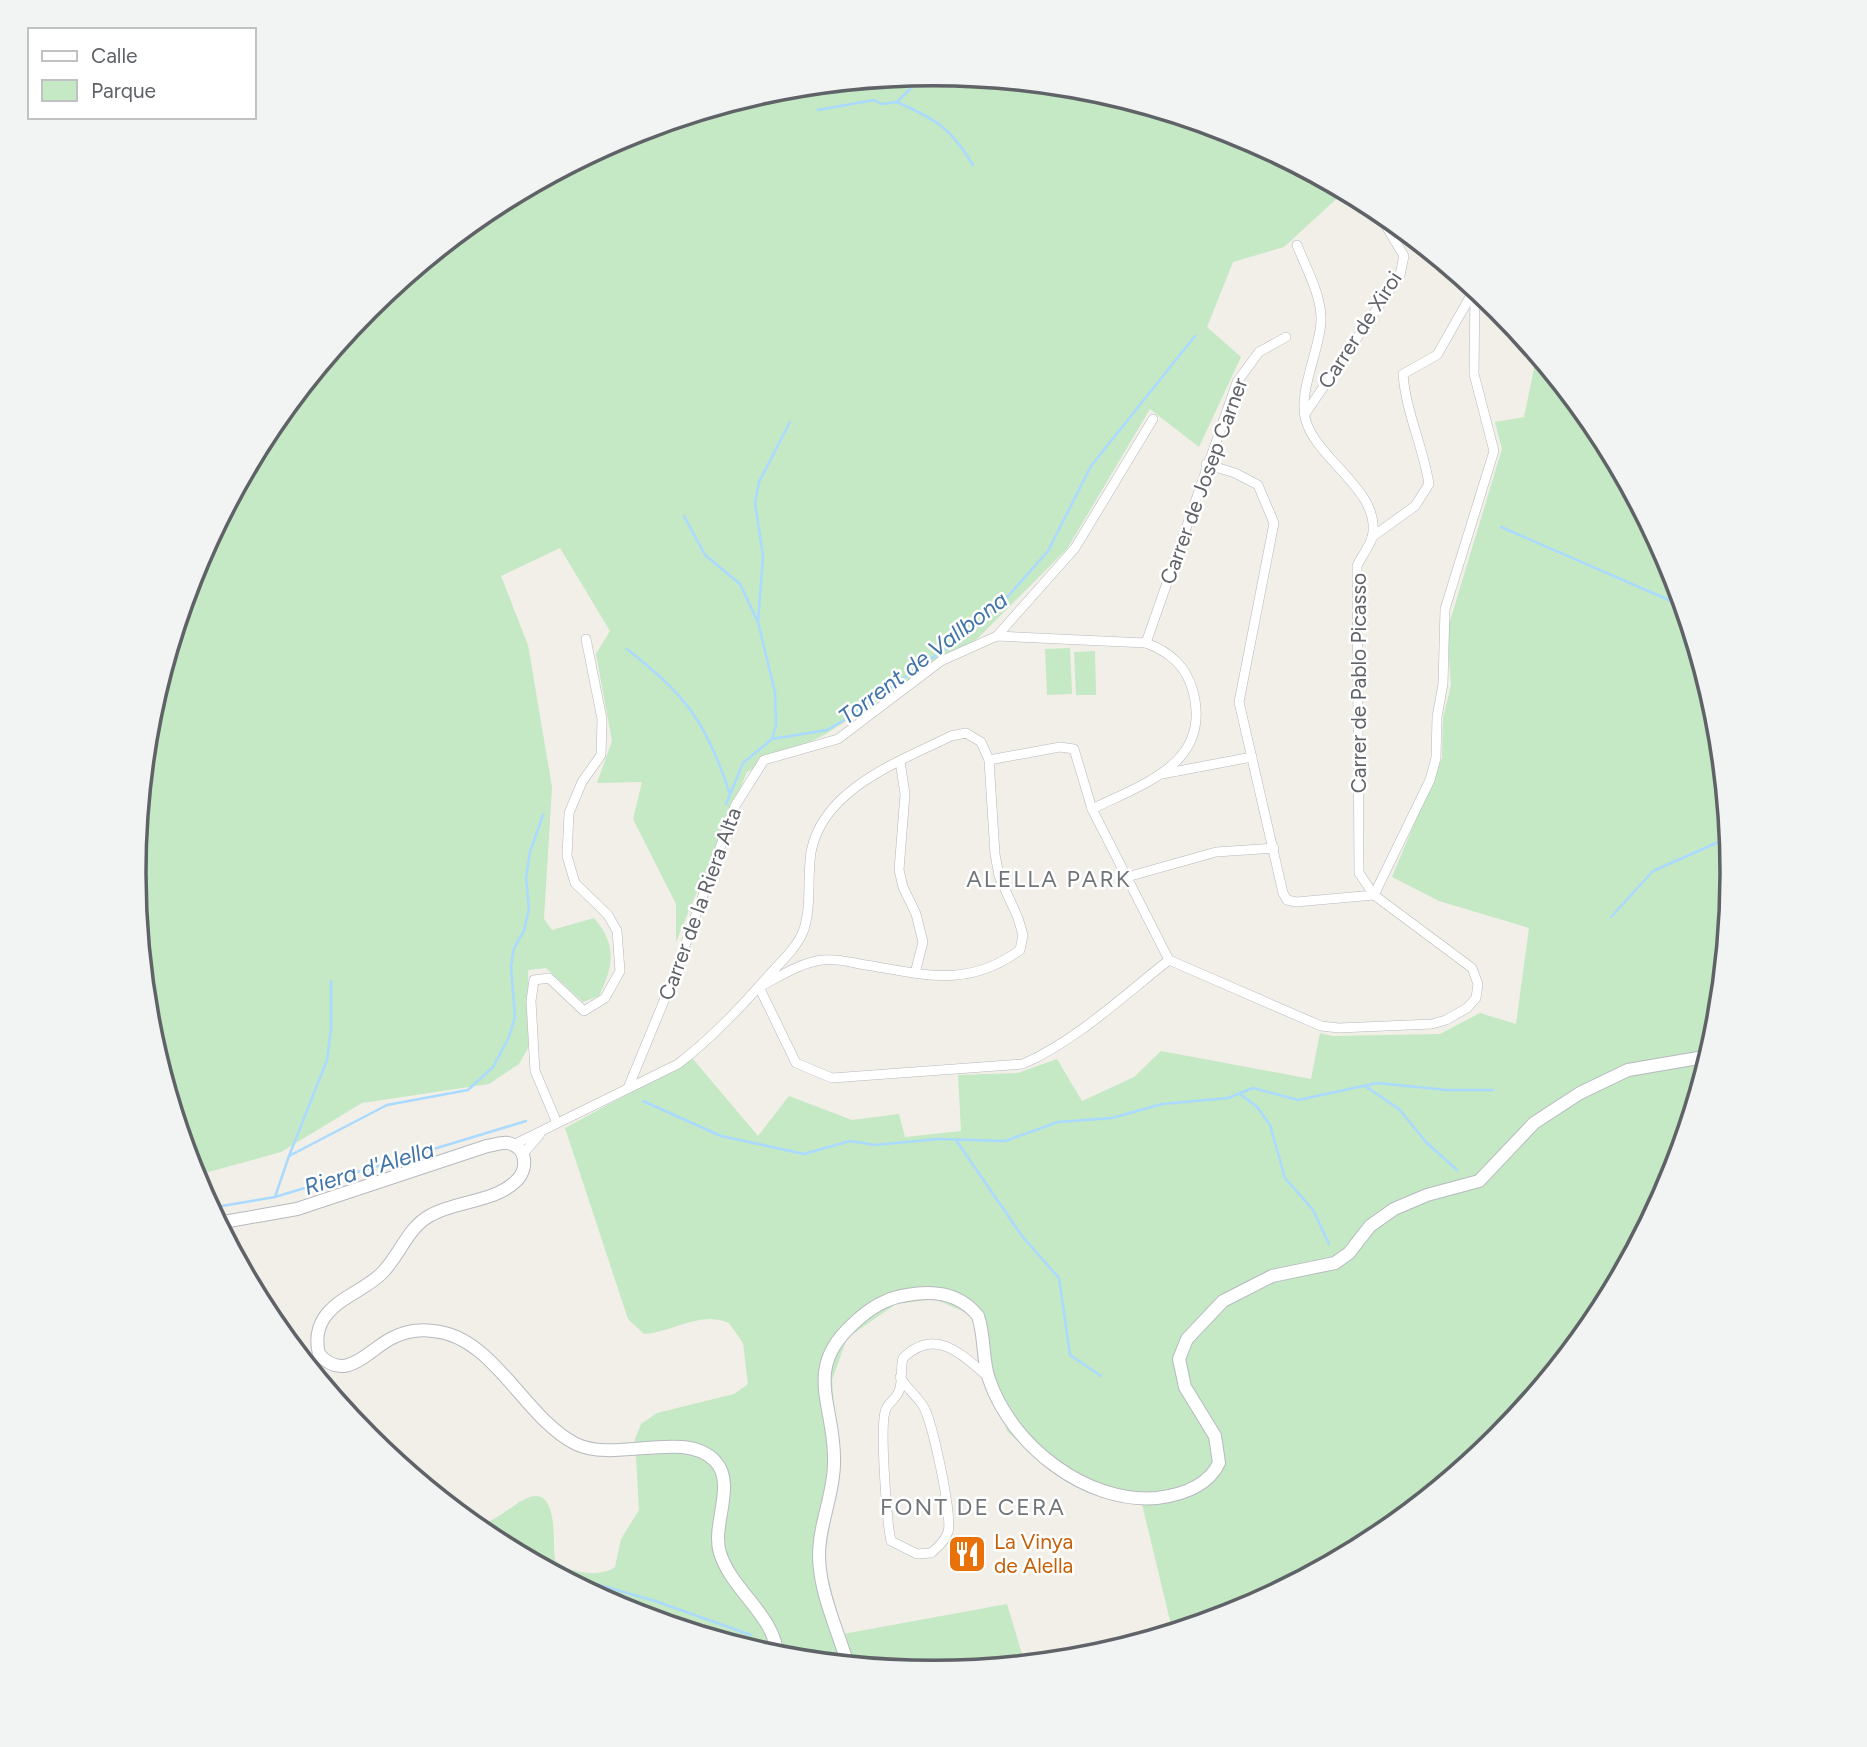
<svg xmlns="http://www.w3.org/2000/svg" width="1867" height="1747" font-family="Figtree,sans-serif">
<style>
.green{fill:#c5e8c5}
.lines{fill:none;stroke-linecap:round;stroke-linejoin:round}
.stream{stroke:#aadaff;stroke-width:2.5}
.minor-casing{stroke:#b5b8bc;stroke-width:10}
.secondary-casing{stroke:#b6babf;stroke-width:14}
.minor{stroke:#fff;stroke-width:9}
.secondary{stroke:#fff;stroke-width:12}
.labels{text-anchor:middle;stroke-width:5;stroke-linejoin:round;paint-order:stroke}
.street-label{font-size:21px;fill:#5f6368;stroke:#fff}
.food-label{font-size:21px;fill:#c56008;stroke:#fff;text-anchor:start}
.water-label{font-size:23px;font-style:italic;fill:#4174aa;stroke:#fff}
.neighbourhood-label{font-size:23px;letter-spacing:2px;fill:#70757a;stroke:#fff}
.rim{fill:none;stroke:#5f6368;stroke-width:3.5}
</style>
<rect width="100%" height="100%" fill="#f1efe8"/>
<g class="green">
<path d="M933 74 1090 89 1240 135 1345 191 1284 247 1233 262 1207 327 1241 357 1199 447 1150 409 1067 549 978 638 824 735 747 772 676 942V904L633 819 642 782 597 783 612 741 596 654 610 631 560 548 501 576 528 645 552 787 544 919 552 930 594 918C617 945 614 965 599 996L583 1002 546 968 528 970 529 1046 519 1064 489 1084 362 1103 281 1152 201 1174 192 1172 149 1029 137 910 144 871 135 857 149 717 195 567 269 429 368 308 489 208 628 134 778 89Z"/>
<path d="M1537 354 1599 429 1673 568 1718 718 1733 874 1718 1030 1672 1180 1598 1318 1499 1439 1378 1539 1239 1613 1173 1633 1142 1504 1037 1458 1007 1431 971 1315 935 1299 896 1304 847 1338 832 1380 839 1464 824 1563 843 1634 1007 1604 1025 1664 933 1673 777 1658 627 1612 489 1538 474 1526C481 1523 488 1522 494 1519 512 1510 544 1473 552 1517 555 1531 553 1546 555 1560 568 1573 600 1578 615 1567L621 1539 639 1510 635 1439 641 1424 657 1413 734 1394 748 1384 743 1343 729 1323C701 1310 673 1332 644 1334L628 1319 565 1128 693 1059 758 1136 789 1096 852 1120 899 1114 905 1137 961 1131 958 1075 1018 1073 1057 1059 1082 1101 1134 1077 1161 1051 1311 1079 1320 1033 1332 1036 1440 1034 1480 1013 1516 1024 1529 928 1439 901 1392 877 1442 758 1443 718 1451 685 1447 631 1502 449 1495 422 1524 417Z"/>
<path d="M1070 648 1072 694 1047 695 1045 649Z"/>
<path d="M1095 651 1096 695H1076L1074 652Z"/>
</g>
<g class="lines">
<g class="stream">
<path d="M897 102C937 120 950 127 973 165"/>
<path d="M818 110 874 100 882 104 897 102 925 74"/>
<path d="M684 516 705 555 740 584 757 620"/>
<path d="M1501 527 1685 607"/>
<path d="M627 649C686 696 706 721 730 794"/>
<path d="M772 739 776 725 775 692 758 622 763 556 755 503 759 482 790 422"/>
<path d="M726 804 743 763 772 739 827 730 846 719 976 627 1002 603 1048 551 1091 466 1195 336"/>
<path d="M1611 917 1653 871 1730 837"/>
<path d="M1365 1086 1399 1109 1426 1142 1457 1170"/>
<path d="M1240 1094 1257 1107 1270 1125 1285 1178 1313 1210 1329 1244"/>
<path d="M643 1101 721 1136 804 1154 850 1141 875 1145 938 1139 1005 1141 1058 1122 1112 1118 1162 1104 1228 1098 1253 1088 1298 1100 1377 1083 1447 1090H1493"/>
<path d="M956 1140 1022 1236 1059 1278 1070 1355 1101 1376"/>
<path d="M289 1156 327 1060 331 1029V981"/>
<path d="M275 1197 289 1156 387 1105 468 1090 493 1067 509 1037 515 1017 511 966 514 948 524 931 529 908 526 878 530 852 543 815"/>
<path d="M210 1208 275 1197 526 1121"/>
<path d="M547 1570 655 1601 751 1635"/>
</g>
<defs>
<g id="minor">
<path d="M1305 414 1400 275 1404 256 1374 206"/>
<path d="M1206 464 1235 473 1258 485 1274 523 1239 702 1283 893 1287 900 1296 902 1374 895"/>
<path d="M1372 537 1415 506 1429 484C1423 446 1406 413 1403 374L1437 355 1474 290"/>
<path d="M997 636 1075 548 1153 419"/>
<path d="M1146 643 1237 382 1259 352 1286 337"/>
<path d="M989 760 1060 747 1074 749 1092 809 1169 960"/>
<path d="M900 761 905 794 899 870 903 887 916 914 923 942 915 973"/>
<path d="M1162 774 1252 757"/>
<path d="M1127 877 1216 852 1274 848"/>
<path d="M1374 895 1430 780 1436 758 1437 717 1443 684 1445 609 1494 451 1474 374 1475 288"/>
<path d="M1169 960 1321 1026 1339 1028 1432 1024 1446 1020 1467 1008 1476 998 1478 984 1472 968 1374 895 1359 873 1357 566C1361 557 1369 547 1372 538 1383 492 1318 461 1306 421 1297 393 1320 350 1321 321 1322 296 1306 268 1297 245"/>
<path d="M759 987 796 1063 832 1078 1023 1064C1077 1040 1123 996 1169 960"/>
<path d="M628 1088 673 979 735 806 764 760 838 739 941 661 997 636 1146 643C1170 652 1186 666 1193 691 1212 763 1145 783 1092 809"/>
<path d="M557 1123 535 1071 531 1001 534 980 549 978 584 1011 605 998 620 971 617 931 608 915 575 883 567 856 569 813 582 782 601 755 602 719 586 639"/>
<path d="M513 1145 678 1064C713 1037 741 1007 770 974 782 961 796 948 803 932 812 908 807 877 811 852 823 788 901 761 951 736L966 733 981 742 989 760 995 854 999 876 1018 918 1023 935 1020 950C968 988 926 975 866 965 853 963 836 958 823 960 801 962 779 977 759 987"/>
<path d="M523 1154 540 1134"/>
<path d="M900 1377C908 1390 917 1396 923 1406 932 1418 953 1518 948 1532 945 1541 938 1547 931 1553L917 1554 891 1541C887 1522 879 1423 886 1409 889 1402 896 1399 899 1391 903 1382 900 1369 903 1358 935 1327 960 1353 987 1376"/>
</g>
<g id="secondary">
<path d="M218 1223 297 1209 487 1146C494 1145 502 1142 508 1143 528 1147 528 1170 516 1181 495 1202 456 1201 431 1215 408 1227 401 1253 383 1272 366 1290 338 1297 324 1318 317 1329 316 1342 319 1354 345 1384 368 1350 392 1338 404 1332 419 1329 433 1331 494 1336 524 1418 576 1444 615 1463 685 1429 715 1461 737 1484 711 1525 720 1553 733 1593 775 1614 778 1658"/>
<path d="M848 1665C837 1627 814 1582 820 1541 823 1515 834 1490 834 1463 836 1406 802 1371 852 1325 867 1310 885 1298 907 1295 934 1290 960 1293 978 1316 985 1336 982 1359 989 1379 1011 1445 1086 1504 1157 1498 1181 1495 1208 1486 1219 1463L1215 1436 1185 1387 1179 1359 1187 1339 1223 1301 1272 1276 1335 1263 1349 1253 1370 1226 1394 1209 1427 1195 1479 1181 1534 1123 1580 1093 1628 1070 1710 1056"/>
</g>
</defs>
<use href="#minor" class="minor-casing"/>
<use href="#secondary" class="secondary-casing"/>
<use href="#minor" class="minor"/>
<use href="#secondary" class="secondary"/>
</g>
<defs>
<symbol id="restaurant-square" viewBox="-11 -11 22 22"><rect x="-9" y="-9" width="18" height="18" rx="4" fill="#e8710a" stroke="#fff"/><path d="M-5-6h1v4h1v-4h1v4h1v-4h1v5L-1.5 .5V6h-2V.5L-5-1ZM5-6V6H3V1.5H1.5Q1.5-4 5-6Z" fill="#fff"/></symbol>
</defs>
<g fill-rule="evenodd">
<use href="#restaurant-square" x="945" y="1532" width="44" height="44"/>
</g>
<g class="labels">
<g class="street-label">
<text transform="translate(1360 330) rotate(-57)" y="7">Carrer de Xiroi</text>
<text transform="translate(1204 481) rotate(-70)" y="7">Carrer de Josep Carner</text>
<text transform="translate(1359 683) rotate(-90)" y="7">Carrer de Pablo Picasso</text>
<text transform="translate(700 904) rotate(-70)" y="7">Carrer de la Riera Alta</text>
</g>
<g class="food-label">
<text x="994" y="1549">La Vinya<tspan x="994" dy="24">de Alella</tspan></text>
</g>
<g class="water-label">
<text transform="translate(923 658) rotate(-37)" y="8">Torrent de Vallbona</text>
<text transform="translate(369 1168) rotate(-17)" y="8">Riera d'Alella</text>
</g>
<g class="neighbourhood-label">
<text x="1049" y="887">ALELLA PARK</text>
<text x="973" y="1515">FONT DE CERA</text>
</g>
</g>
<path d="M0 0H1867V1747H0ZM146 873a787 787 0 1 1 1574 0a787 787 0 1 1-1574 0Z" fill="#f2f3f3" fill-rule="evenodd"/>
<path class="rim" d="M146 873a787 787 0 1 1 1574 0a787 787 0 1 1-1574 0Z"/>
<rect x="28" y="28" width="228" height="91" fill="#ffffff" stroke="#bfc1c3" stroke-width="2"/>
<rect x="42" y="51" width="35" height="10" fill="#ffffff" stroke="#bfc1c3" stroke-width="2"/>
<text x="91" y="63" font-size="21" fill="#5f6368">Calle</text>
<rect x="42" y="80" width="35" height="21" fill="#c5e8c5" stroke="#bfc1c3" stroke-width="2"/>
<text x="91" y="98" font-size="21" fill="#5f6368">Parque</text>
</svg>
